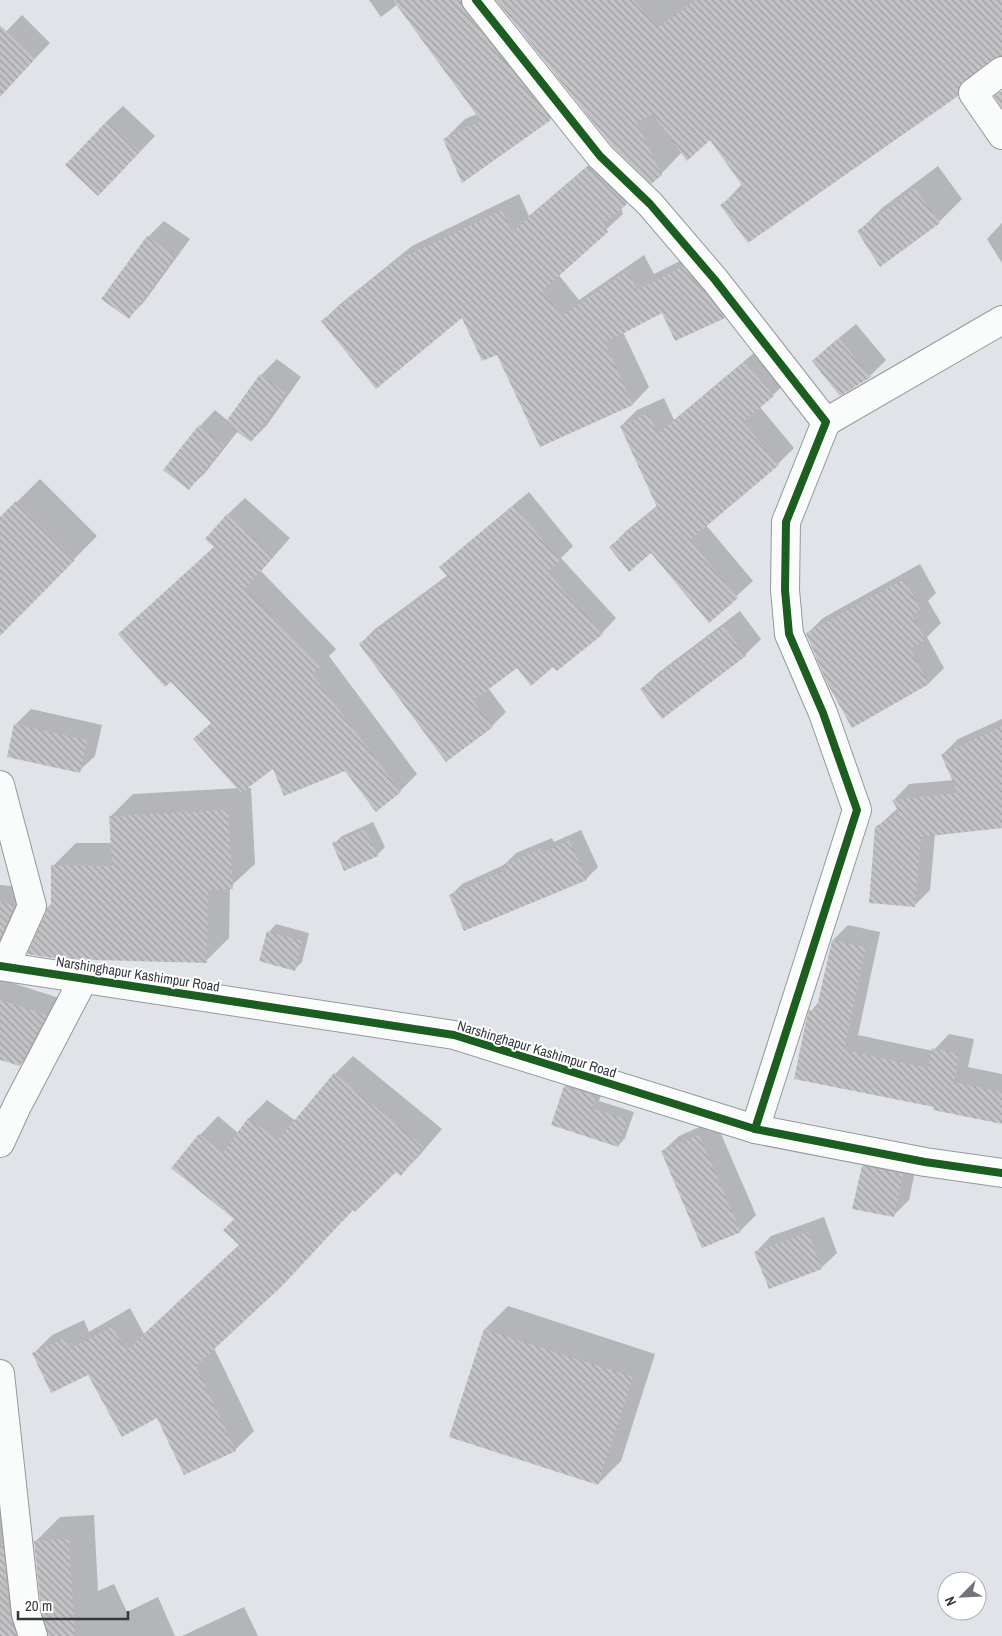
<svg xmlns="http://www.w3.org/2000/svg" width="1002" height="1636" font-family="'Archivo Narrow',sans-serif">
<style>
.shadow{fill:#0003}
.building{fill:url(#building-back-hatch)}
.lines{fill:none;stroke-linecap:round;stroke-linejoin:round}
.street-casing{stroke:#96989b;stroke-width:30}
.secondary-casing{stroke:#96989b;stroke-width:30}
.street{stroke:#fafbfb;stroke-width:28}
.secondary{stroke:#fafbfb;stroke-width:28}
.cycleway-casing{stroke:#fff;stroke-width:11}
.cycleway{stroke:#1b5e20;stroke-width:8}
.labels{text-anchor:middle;stroke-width:4;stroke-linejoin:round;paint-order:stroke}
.street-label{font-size:14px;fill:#36393c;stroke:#fff}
</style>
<defs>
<pattern id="building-back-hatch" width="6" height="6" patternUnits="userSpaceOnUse" patternTransform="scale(1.25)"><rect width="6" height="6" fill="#c3c3c5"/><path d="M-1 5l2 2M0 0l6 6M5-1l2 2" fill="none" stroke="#9f9fa1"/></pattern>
</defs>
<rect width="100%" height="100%" fill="#e0e3e7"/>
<g class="shadow">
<path d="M369 0H493L571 98 550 119 463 181 444 140 465 119 477 114 398 4 381 17Z"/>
<path d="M498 0H1002V55L999 54 978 68V74L957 95 722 205 742 184 711 138 682 152 661 174Z"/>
<path d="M22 15 50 43 24 70 0 78V38Z"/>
<path d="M123 106 155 136 114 179 107 121Z"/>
<path d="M605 151 643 187 621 208 623 214 558 274 579 300 644 255 654 274 700 251 740 300 724 317 662 312 623 332 649 387 633 404 541 446 498 353 463 316 323 321 339 305 412 246 519 194 529 216Z"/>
<path d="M938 166 962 199 939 222 880 265 859 231 882 208Z"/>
<path d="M164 221 190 239 144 302 129 317 103 299 148 237Z"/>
<path d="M1002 223V263L987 239Z"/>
<path d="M856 324 886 360 870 376 813 361 829 346Z"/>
<path d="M761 347 789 380 760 407 794 448 778 464 706 525 753 581 709 621 651 552 611 547 626 531 658 505 621 426 637 410 664 398 674 420Z"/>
<path d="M277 359 301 377 267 425 251 441 238 431 205 473 189 488 200 426 215 410 228 421 261 375Z"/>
<path d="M40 479 97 536 0 634V519Z"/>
<path d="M529 492 573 546 561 558 616 618 602 633 554 665 517 666 488 688 506 712 492 726 360 644 375 629 448 575 441 567 456 553Z"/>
<path d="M245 498 290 538 261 571 336 649 329 656 417 774 400 791 376 810 345 769 273 767 246 788H251L255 864 230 887 229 938 206 961 48 907 52 903 53 866 76 843H112L110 817 133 794 239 788 212 722 171 680 120 634 215 546 227 515Z"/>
<path d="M920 564 936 593 928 601 941 623 927 637 944 668 929 683 853 726 807 634 823 618Z"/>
<path d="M740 611 761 639 745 655 662 717 642 689 658 673Z"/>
<path d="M31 709 102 725 95 756 79 771 15 725Z"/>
<path d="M1002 719V827L935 834 930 890 914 906 876 828 898 808 894 800 909 784 954 780 942 755 958 739Z"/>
<path d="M373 822 385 847 377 855 334 844 342 836Z"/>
<path d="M581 830 598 867 586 879 450 896 462 884 504 865 516 853 552 838 554 842Z"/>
<path d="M0 885 31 888 13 928 0 941Z"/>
<path d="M276 924 309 933 302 962 294 970 269 932Z"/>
<path d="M848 925 880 932 858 1035 933 1051 949 1034 974 1039 968 1067 1002 1074V1123L936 1106 795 1078 811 1011 819 1002 833 940Z"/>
<path d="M0 979 62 999 36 1049 20 1065 0 1059Z"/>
<path d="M353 1056 442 1129 419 1156 401 1174 396 1170 354 1209 214 1348 254 1431 235 1450 184 1474 158 1416 89 1374 34 1353 52 1335 84 1320 89 1332 130 1308 144 1334 240 1244 235 1219 173 1167 200 1135 218 1116 238 1133 249 1118 267 1100 296 1121 335 1074Z"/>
<path d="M573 1079 603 1088 599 1101 634 1112 625 1138 618 1146 565 1086Z"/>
<path d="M715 1120 756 1215 740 1231 663 1151 679 1136Z"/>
<path d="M879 1150 918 1158 909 1200 893 1216 863 1166Z"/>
<path d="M824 1217 837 1253 821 1268 756 1252 771 1236Z"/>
<path d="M508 1306 655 1354 621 1461 598 1484 485 1329Z"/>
<path d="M0 1461 42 1613H43L35 1542 60 1517 94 1515 98 1591 114 1584 127 1612 158 1597 175 1636H0Z"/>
<path d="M244 1607 258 1636H182Z"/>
</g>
<g class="building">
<path d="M393 0H461L464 10 551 120 462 183 443 139 481 121Z"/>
<path d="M496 0H633L658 27 696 0H1002V56L993 59 964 81 959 87 958 96 748 243 720 205 744 188 710 140 687 161 653 114 637 123 662 175 651 184 612 146Z"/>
<path d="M0 25 35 59 0 97Z"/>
<path d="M1002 91V108L994 96Z"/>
<path d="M107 121 140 152 98 196 65 165Z"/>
<path d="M588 166 627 204 604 224 608 232 542 291 562 316 627 270 637 290 683 266 725 318 675 341 662 313 605 343 633 405 540 447 497 355 482 361 462 318 376 389 321 321 394 262 502 210 512 232Z"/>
<path d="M915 188 940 223 880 267 857 231Z"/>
<path d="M147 236 175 256 129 319 101 299Z"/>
<path d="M839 338 871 377 840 396 812 361Z"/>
<path d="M744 362 774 396 743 422 779 465 690 540 738 598 709 623 651 553 629 572 609 547 657 507 620 426 648 413 658 434Z"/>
<path d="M260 374 286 393 251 442 225 423Z"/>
<path d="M199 425 224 446 189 490 163 470Z"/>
<path d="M16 501 75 560 0 636V517Z"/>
<path d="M514 505 560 561 547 572 603 634 557 671 553 667 531 686 517 668 473 701 493 727 446 762 359 644 448 577 439 567Z"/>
<path d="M227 514 274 556 245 589 320 667 312 674 401 792 376 812 345 771 284 796 273 769 241 793 193 739 211 723 171 682 165 687 118 634 214 547 205 539Z"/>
<path d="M904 579 921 610 912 615 926 640 910 649 929 684 852 728 826 681 806 633Z"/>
<path d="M723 626 746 656 662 719 640 689Z"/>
<path d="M14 724 87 740 80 773 7 757Z"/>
<path d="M1002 726V828L921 837 915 907 869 903 875 827 899 812 892 800 958 793 941 755Z"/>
<path d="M228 810 233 889 208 890 207 963 58 959 27 954 46 912 47 907H51V865L112 866 109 816Z"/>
<path d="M365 829 378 856 344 871 332 843Z"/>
<path d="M569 840 587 880 464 931 449 895 506 870 503 865 540 849 542 853Z"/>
<path d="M0 902 15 905 0 939Z"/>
<path d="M267 931 302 941 295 971 259 961Z"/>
<path d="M832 940 866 947 844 1050 928 1068 932 1048 959 1054 954 1082 1002 1092V1124L933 1110 934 1107 794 1079 806 1021 809 1010 816 1011Z"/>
<path d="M0 1000 47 1015 20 1066 0 1060Z"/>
<path d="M334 1073 424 1147 401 1176 396 1172 355 1212 353 1210 282 1286 196 1366 236 1451 184 1475 157 1418 122 1437 88 1375 51 1393 32 1353 65 1337 70 1349 112 1326 126 1351 239 1245 223 1230 234 1219 171 1168 199 1134 223 1153 248 1118 278 1140Z"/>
<path d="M564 1086 596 1096 592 1108 627 1120 618 1147 551 1125Z"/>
<path d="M699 1135 741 1232 702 1248 661 1151Z"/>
<path d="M862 1166 903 1174 894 1217 852 1209Z"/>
<path d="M808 1232 822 1269 769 1289 754 1252Z"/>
<path d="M484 1329 633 1377 598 1485 449 1437Z"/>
<path d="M69 1539 75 1636H48L41 1611 34 1541Z"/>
<path d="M0 1544H3L10 1616 17 1636H0Z"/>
</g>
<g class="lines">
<defs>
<g id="street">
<path d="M476 0 600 156 650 204 715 280 826 422 786 522 785 590 789 634 823 713 857 810 755 1129"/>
<path d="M1002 71 973 93 1002 135"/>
<path d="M826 422 1002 320"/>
<path d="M0 785 32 906 5 966"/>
<path d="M0 1143 17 1106 84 978"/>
<path d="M0 1374 26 1614 33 1636"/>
</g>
<path id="secondary" d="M0 966 454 1035 755 1129 925 1162 1002 1173"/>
</defs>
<use href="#street" class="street-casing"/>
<use href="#secondary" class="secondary-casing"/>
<use href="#street" class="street"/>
<use href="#secondary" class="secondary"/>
<defs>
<g id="cycleway">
<path d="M476 0 600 156 650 204 715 280 826 422 786 522 785 590 789 634 823 713 857 810 755 1129"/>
<path d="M0 966 454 1035 755 1129 925 1162 1002 1173"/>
</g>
</defs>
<use href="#cycleway" class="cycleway-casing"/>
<use href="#cycleway" class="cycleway"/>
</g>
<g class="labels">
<g class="street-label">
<text transform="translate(138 974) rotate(9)" y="5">Narshinghapur Kashimpur Road</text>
<text transform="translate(537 1049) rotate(17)" y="5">Narshinghapur Kashimpur Road</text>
</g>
</g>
<g transform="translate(962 1596) rotate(246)"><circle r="24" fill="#ffffff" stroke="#afb0b1"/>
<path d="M0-4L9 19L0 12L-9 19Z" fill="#727478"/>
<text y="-8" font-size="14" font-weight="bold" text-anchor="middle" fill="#36393c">N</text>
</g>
<path d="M18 1611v8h110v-8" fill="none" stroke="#36393c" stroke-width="2.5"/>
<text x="25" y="1611" font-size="15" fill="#36393c" stroke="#ffffff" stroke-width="4" paint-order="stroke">20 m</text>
</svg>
